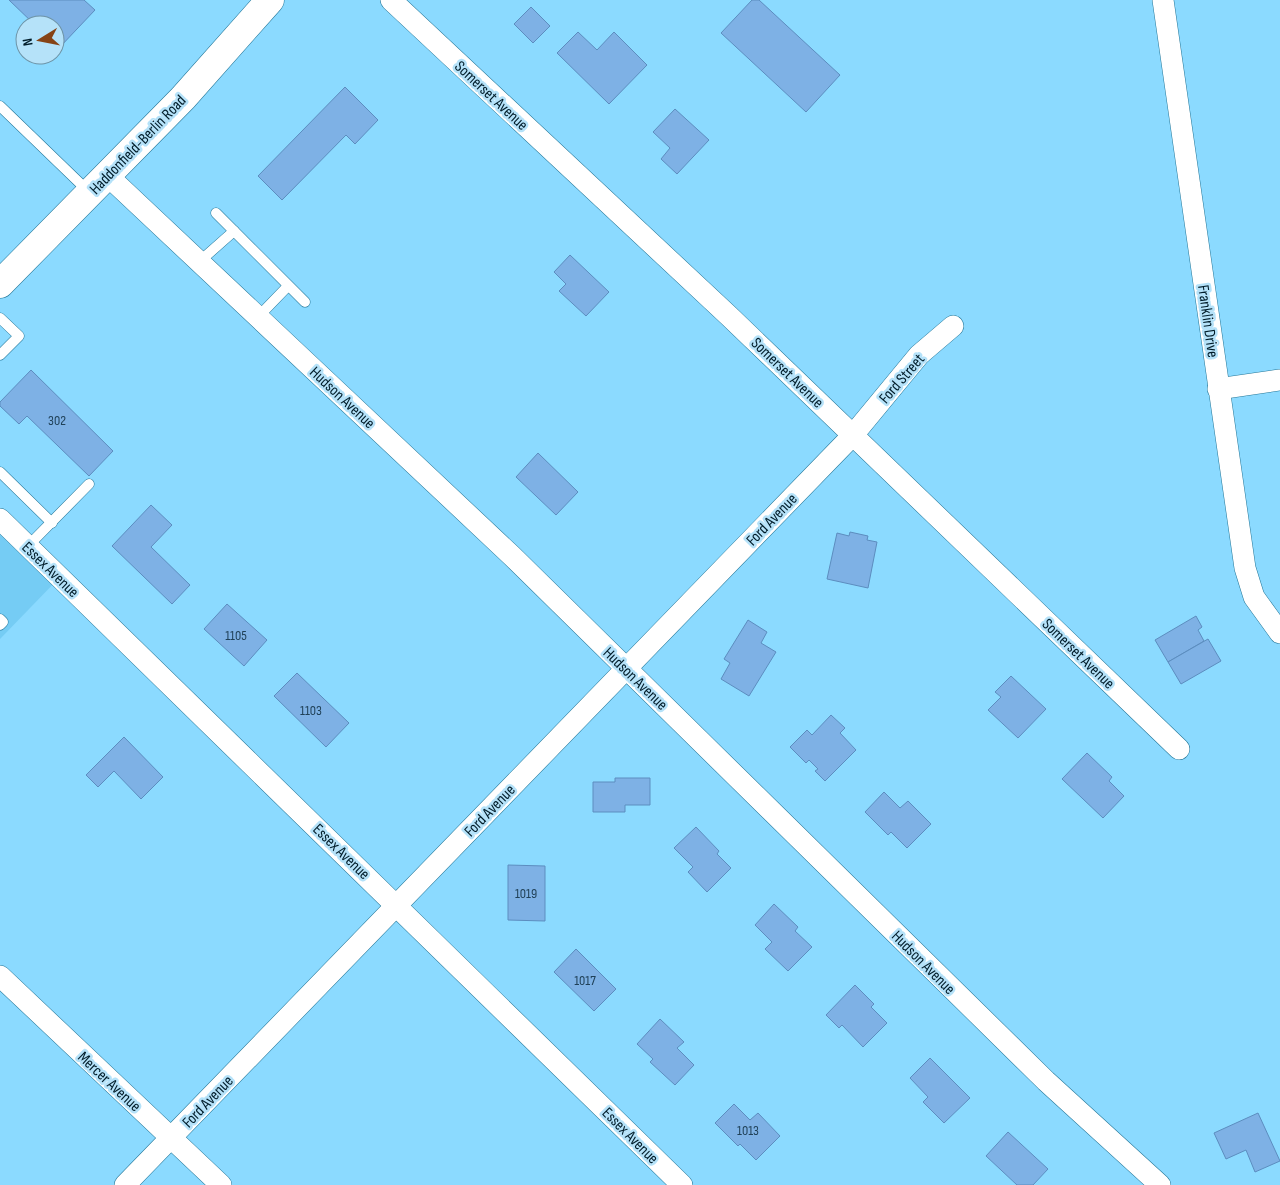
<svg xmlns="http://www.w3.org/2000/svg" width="1280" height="1185" font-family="'Sofia Sans Condensed',sans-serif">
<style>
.built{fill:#75ccf4}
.building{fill:#7eb1e5;stroke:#5c8dbf}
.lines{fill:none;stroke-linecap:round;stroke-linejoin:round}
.service-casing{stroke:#237698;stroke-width:11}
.minor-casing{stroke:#237698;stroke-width:22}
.primary-casing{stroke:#237698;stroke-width:29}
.service{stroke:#fff;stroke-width:10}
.minor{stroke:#fff;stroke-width:21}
.primary{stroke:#fff;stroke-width:28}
.labels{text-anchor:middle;stroke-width:5;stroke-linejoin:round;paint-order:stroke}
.number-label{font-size:14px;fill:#204158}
.street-label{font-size:16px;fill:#001c29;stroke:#b5e2f9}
</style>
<rect width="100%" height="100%" fill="#8bdaff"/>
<path class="built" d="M0 519 60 577 0 639Z"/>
<g class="building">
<path d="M9 0H84L95 10 59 48 55 44V25H35Z"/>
<path d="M752 0H759L840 75 806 112 721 33Z"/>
<path d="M531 7 550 26 533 43 514 24Z"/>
<path d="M578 32 597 50 614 32 647 65 609 104 557 53Z"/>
<path d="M345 87 378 120 355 144 346 135 282 200 258 176Z"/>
<path d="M675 109 709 140 677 174 661 159 670 148 653 132Z"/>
<path d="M570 255 609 292 586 316 559 291 566 284 554 272Z"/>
<path d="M31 370 113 451 89 476 27 416 19 424 0 406V402Z"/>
<path d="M538 453 578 492 556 515 516 477Z"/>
<path d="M151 505 172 525 151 547 190 585 172 604 112 546Z"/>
<path d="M850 532 868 536 867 540 877 542 868 588 827 579 837 533 849 536Z"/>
<path d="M227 604 267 640 244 666 204 629Z"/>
<path d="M1196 616 1202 627 1198 630 1204 641 1168 662 1155 640Z"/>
<path d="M748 620 767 632 761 643 776 652 749 696 721 679 730 663 724 659Z"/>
<path d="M1208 639 1221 661 1181 684 1168 662Z"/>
<path d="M297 673 349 723 326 747 274 696Z"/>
<path d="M1011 676 1046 709 1018 738 988 710 1001 697 995 692Z"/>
<path d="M831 715 845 728 840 733 856 750 825 781 815 771 818 769 809 760 806 763 790 747 807 730 812 735Z"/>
<path d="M124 737 163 777 141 799 114 771 98 787 86 775Z"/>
<path d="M1087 753 1112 777 1109 781 1124 796 1103 818 1062 779Z"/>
<path d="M615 778H650V805H625V812H593V782H615Z"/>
<path d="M884 792 900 808 908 801 931 824 907 848 891 832 888 835 865 812Z"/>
<path d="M696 827 719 851 717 854 731 868 707 892 688 872 693 867 674 848Z"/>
<path d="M508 865 545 866V921L508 920Z"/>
<path d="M774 904 798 927 795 931 812 947 788 971 765 949 772 942 755 925Z"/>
<path d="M576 949 616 989 594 1011 554 972Z"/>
<path d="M855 985 874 1004 871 1007 887 1023 863 1047 842 1025 839 1028 826 1015Z"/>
<path d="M660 1019 684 1042 677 1048 694 1065 675 1085 650 1062 653 1059 637 1044Z"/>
<path d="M930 1058 970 1098 944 1123 923 1102 928 1097 910 1078Z"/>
<path d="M734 1104 750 1120 758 1113 780 1136 756 1160 740 1144 738 1146 715 1123Z"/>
<path d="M1258 1113 1280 1161 1255 1172 1246 1150 1226 1159 1214 1133Z"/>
<path d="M1008 1132 1048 1169 1033 1185H1017L986 1156Z"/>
</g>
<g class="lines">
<defs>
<g id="service">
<path d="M0 106 89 192"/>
<path d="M216 213 305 302"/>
<path d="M199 262 234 231"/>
<path d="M258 317 288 286"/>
<path d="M0 318 19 336 0 355"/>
<path d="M0 472 52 523"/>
<path d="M28 546 89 484"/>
<path d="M0 619 3 622 0 625"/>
</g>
<g id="minor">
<path d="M391 0 729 316 1179 749"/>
<path d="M1163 0 1245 568 1254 597 1280 633"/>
<path d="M107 175 512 556 1046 1081 1160 1185"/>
<path d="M1218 389 1280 380"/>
<path d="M0 519 682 1185"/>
<path d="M0 976 221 1185"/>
<path d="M125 1185 853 435 919 355 953 326"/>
</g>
<path id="primary" d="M0 284 183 98 270 0"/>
</defs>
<use href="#service" class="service-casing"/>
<use href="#minor" class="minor-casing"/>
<use href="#primary" class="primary-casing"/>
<use href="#service" class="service"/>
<use href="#minor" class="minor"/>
<use href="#primary" class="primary"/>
</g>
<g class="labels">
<g class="number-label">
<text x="57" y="425">302</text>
<text x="236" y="640">1105</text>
<text x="311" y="715">1103</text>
<text x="526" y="898">1019</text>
<text x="585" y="985">1017</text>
<text x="748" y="1135">1013</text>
</g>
<g class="street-label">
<text transform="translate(492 95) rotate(43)" y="6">Somerset Avenue</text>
<text transform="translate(137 144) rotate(-46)" y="6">Haddonfield-Berlin Road</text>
<text transform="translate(1209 321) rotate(82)" y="6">Franklin Drive</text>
<text transform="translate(788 372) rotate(44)" y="6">Somerset Avenue</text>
<text transform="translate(901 378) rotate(-49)" y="6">Ford Street</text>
<text transform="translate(343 397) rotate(43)" y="6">Hudson Avenue</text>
<text transform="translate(771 519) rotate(-46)" y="6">Ford Avenue</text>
<text transform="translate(51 569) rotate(44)" y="6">Essex Avenue</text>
<text transform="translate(1079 653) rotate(44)" y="6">Somerset Avenue</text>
<text transform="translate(636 678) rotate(44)" y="6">Hudson Avenue</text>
<text transform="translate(489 810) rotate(-46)" y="6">Ford Avenue</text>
<text transform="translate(342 851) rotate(44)" y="6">Essex Avenue</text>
<text transform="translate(924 962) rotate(45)" y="6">Hudson Avenue</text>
<text transform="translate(110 1081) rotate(43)" y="6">Mercer Avenue</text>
<text transform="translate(207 1101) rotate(-46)" y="6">Ford Avenue</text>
<text transform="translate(631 1135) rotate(45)" y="6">Essex Avenue</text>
</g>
</g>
<g transform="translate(40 40) rotate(260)"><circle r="24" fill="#b5e2f9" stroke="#6d93a6"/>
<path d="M0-4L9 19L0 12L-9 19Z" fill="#864316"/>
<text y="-8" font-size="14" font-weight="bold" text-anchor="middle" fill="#001c29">N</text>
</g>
</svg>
